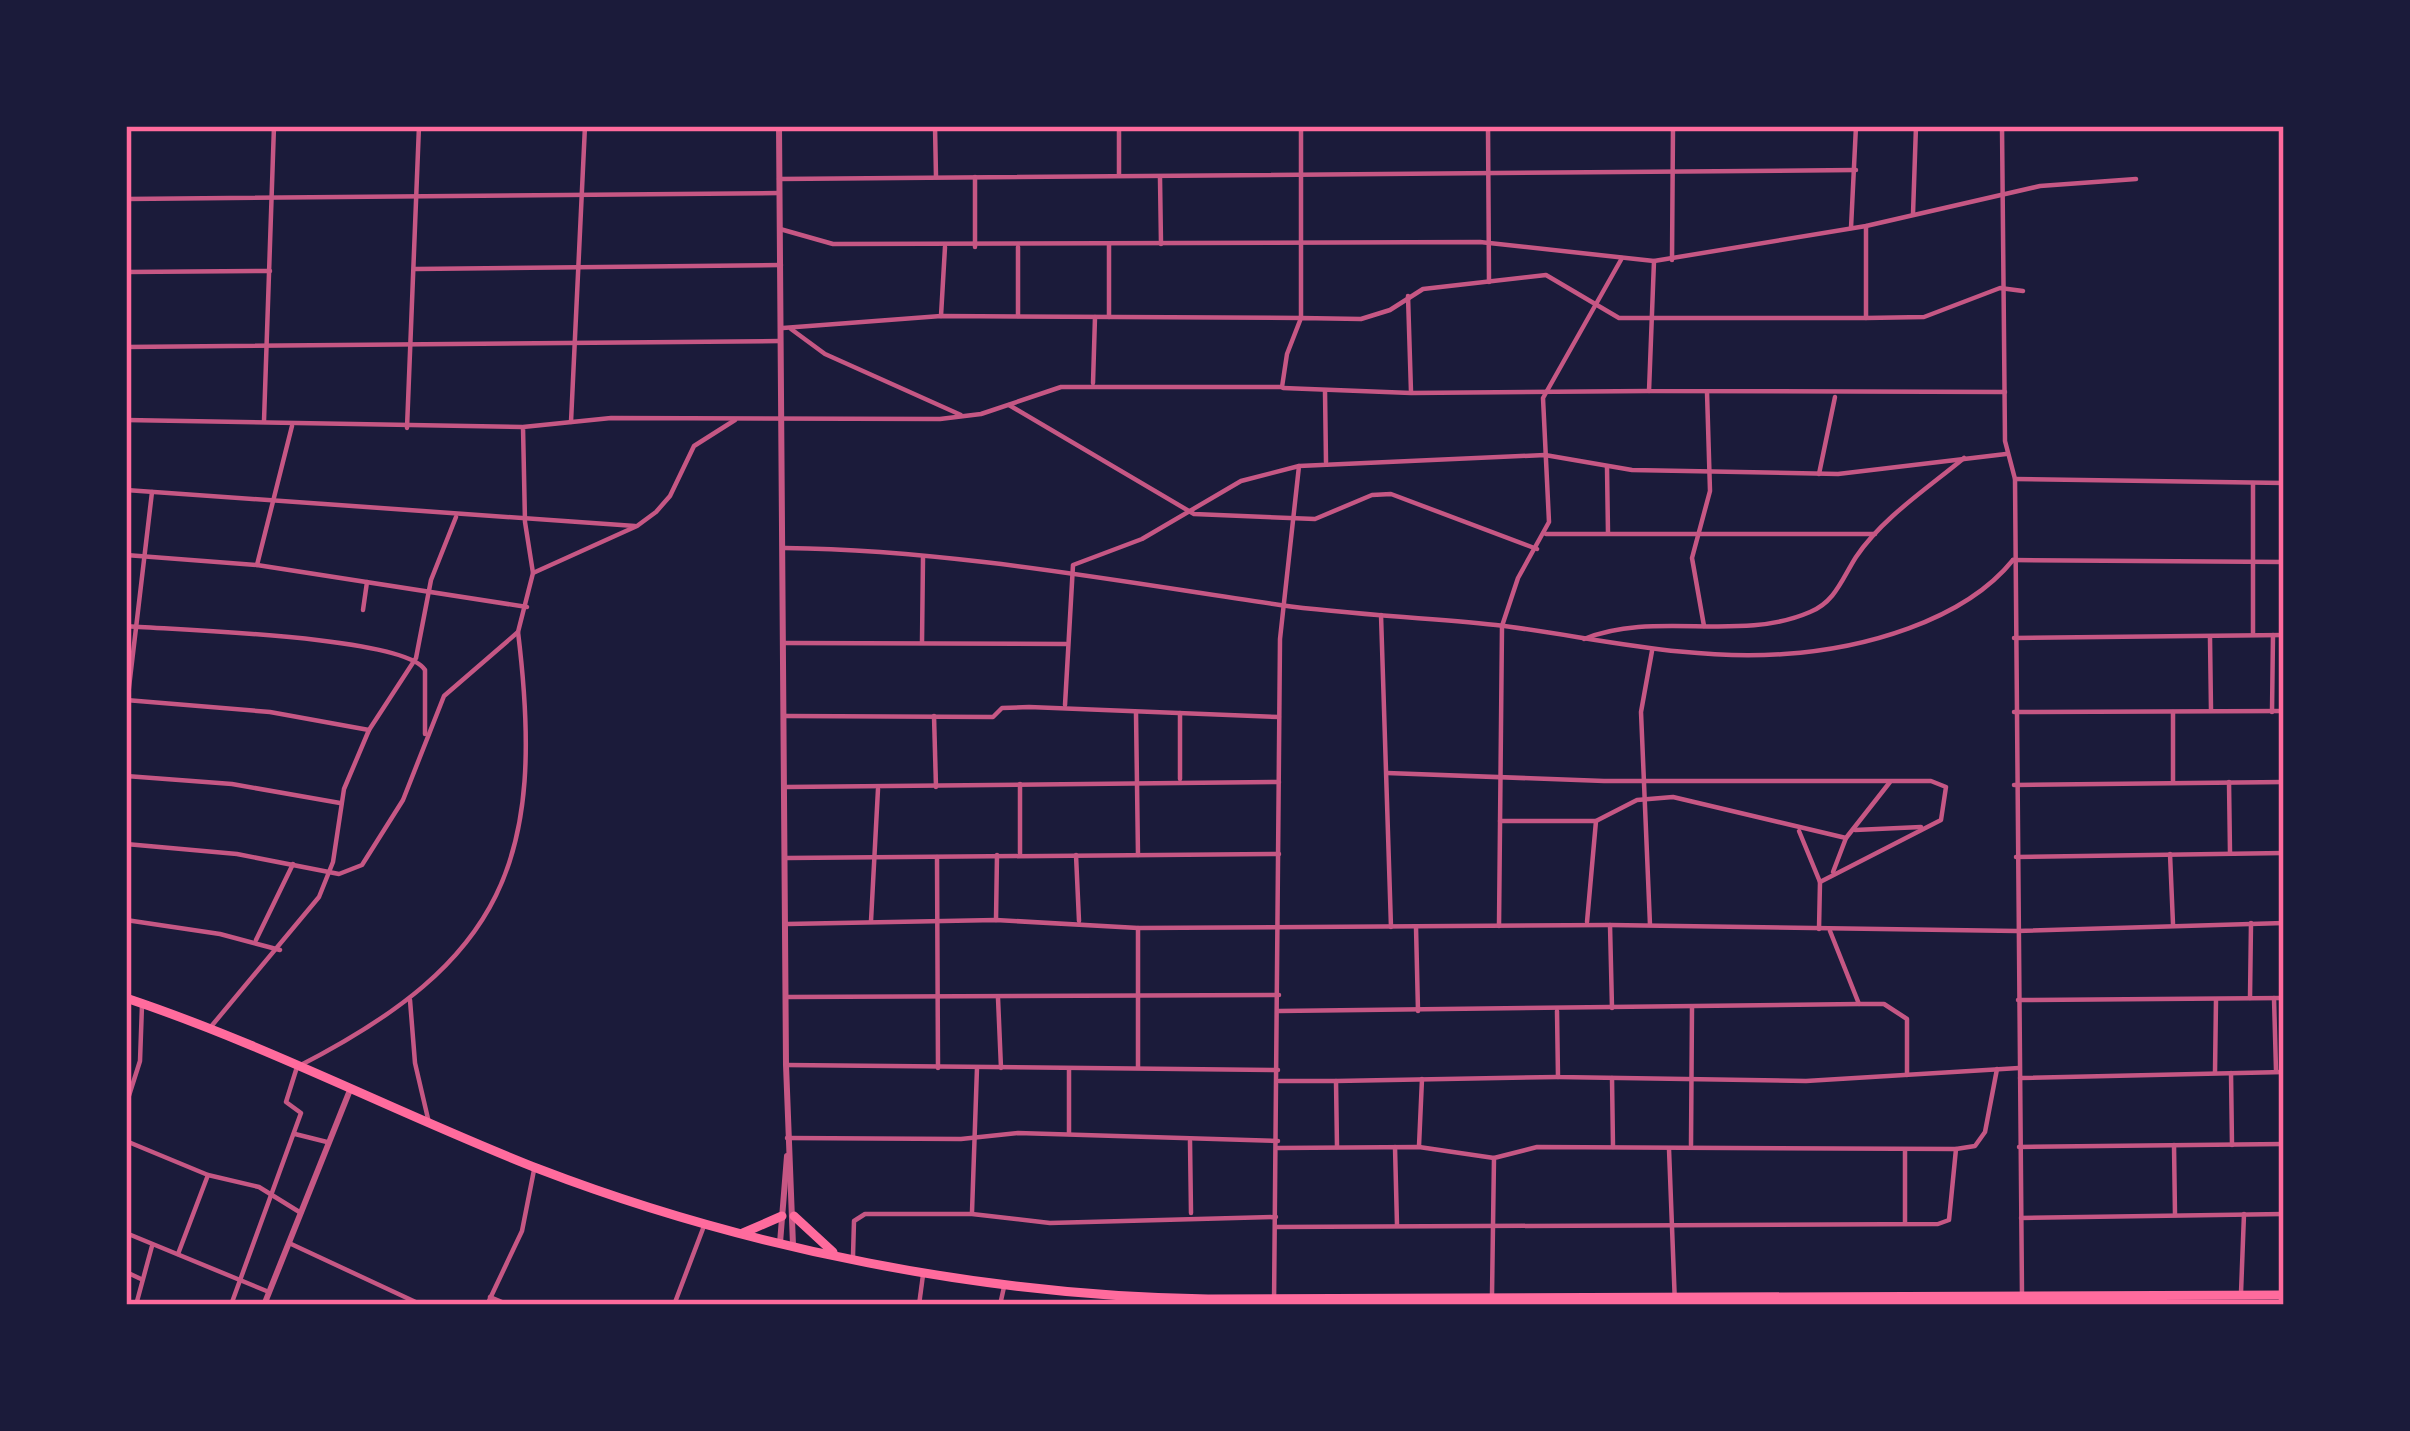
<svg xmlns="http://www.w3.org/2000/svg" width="2410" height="1431" font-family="Poppins,sans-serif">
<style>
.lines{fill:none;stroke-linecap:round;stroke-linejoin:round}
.minor{stroke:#c65784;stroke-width:4.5}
.tertiary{stroke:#c65784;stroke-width:6}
.trunk{stroke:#ff6b9d;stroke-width:9}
.neatline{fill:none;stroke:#ff6b9d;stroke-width:4.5}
</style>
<rect width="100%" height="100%" fill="#1b1b3a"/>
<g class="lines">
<g class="minor">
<path d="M935 126 936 177"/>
<path d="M1119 126V174"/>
<path d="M1488 126 1489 282"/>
<path d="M2002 126 2005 441 2015 479 2022 1295"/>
<path d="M1160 178 1161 244"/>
<path d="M779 179 1856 170"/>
<path d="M126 199 779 193"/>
<path d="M1913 214 1916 126"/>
<path d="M1866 226V318L1924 317 2000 288 2023 291"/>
<path d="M1851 228 1856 126"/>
<path d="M780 229 833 244 1480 242 1654 261 1866 226 2040 186 2136 179"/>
<path d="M975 247V177"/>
<path d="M1018 247V316"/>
<path d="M1672 260 1673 126"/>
<path d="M1654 261 1649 391 2005 392"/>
<path d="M415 269 781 265"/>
<path d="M126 272 270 271"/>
<path d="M1408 296 1411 392"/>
<path d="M941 316 945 247"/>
<path d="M1109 317V245"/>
<path d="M783 328 941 316 1301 318V126"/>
<path d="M791 329 825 354 961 415"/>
<path d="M126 347 780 341"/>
<path d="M1093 383 1095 317"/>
<path d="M1283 388 1411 393 1649 391"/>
<path d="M1325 391 1326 462"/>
<path d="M1009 405 1194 514 1315 519 1372 495 1391 494 1537 549"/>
<path d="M126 420 522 427"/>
<path d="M264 421 274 126"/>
<path d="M571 422 585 126"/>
<path d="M407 428 419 126"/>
<path d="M1607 467 1608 533"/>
<path d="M1819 474 1835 397"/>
<path d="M2015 479 2284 483"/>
<path d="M2253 483V633"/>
<path d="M126 490 635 526"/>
<path d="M1546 534H1875"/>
<path d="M785 548C951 550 1116 581 1280 605 1351 615 1424 617 1496 625 1593 637 1685 661 1784 654 1861 649 1963 622 2013 560"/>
<path d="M126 555 257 565 527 607"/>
<path d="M2013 560 2284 562"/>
<path d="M257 565 292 426"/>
<path d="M533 573 525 522 523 427 611 418 940 419 981 414 1061 387H1282L1287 354 1301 318 1361 319 1390 310 1423 289 1546 275 1619 318H1866"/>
<path d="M363 610 367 582"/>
<path d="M1381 615 1391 927"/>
<path d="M126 626C175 630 405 636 425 670V734"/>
<path d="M1704 626 1692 558 1710 491 1707 392"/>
<path d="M2014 638 2284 635"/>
<path d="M2210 638 2211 710"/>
<path d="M1584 639C1655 610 1739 643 1810 612 1835 602 1842 579 1856 557 1882 518 1928 488 1964 458"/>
<path d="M922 642 923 558"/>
<path d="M785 643 1066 644"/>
<path d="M126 700 270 712 369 730"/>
<path d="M1065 705 1073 565 1142 539 1241 481 1299 466"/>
<path d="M2014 712 2284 711"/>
<path d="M2173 712V782"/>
<path d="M2272 712 2273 635"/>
<path d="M126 713 152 492"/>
<path d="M1136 713 1138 855"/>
<path d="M1180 713V779"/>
<path d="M786 716 993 717 1002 708 1029 707 1279 717"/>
<path d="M934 716 936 787"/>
<path d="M1387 773 1604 781H1931L1946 787 1941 820 1820 882"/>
<path d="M126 776 232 784 340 803"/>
<path d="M2229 782 2230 853"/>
<path d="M2014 785 2284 782"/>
<path d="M786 787 1279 782"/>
<path d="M1500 821H1596L1637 800 1673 797 1846 838"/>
<path d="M1855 830 1921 827"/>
<path d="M1799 831 1820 882 1819 929"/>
<path d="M126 844 237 854 339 874 362 865 403 800 444 696 518 632 533 573 637 526 656 512 670 496 694 446 735 420"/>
<path d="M2170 854 2173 924"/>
<path d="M1020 855V784"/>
<path d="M1076 855 1079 921"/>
<path d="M937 857 938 1068"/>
<path d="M2016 857 2284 853"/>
<path d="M787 858 1279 854"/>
<path d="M1833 872 1846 838 1890 782"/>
<path d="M126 920 220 934 280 950"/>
<path d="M996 920 997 855"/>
<path d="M871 921 878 789"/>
<path d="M1587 922 1596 821"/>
<path d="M787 924 996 920 1138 928 1610 925 2017 931 2284 923"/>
<path d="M1610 925 1612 1008"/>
<path d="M1650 925 1641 712 1652 651"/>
<path d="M1499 926 1502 626 1518 578 1549 522 1543 398 1622 258"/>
<path d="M1416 927 1418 1011"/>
<path d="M1138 928V1067"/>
<path d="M1830 931 1859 1004H1884L1907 1019V1075"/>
<path d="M256 940 293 864"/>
<path d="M787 997 1279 995"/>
<path d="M998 998 1001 1068"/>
<path d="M2250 998 2251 923"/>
<path d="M2274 998 2276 1070"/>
<path d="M410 1000 415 1063 429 1123"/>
<path d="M2018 1000 2284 998"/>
<path d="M1279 1011 1859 1004"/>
<path d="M1557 1011 1558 1077 1806 1081 2019 1068"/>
<path d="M209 1029 319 897 333 862 344 789 369 730 416 658 431 580 456 517"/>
<path d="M786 1065 1278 1070"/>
<path d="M1069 1069V1134"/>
<path d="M2215 1072 2216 1000"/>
<path d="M2231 1073 2232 1145"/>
<path d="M1612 1078 1613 1147"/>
<path d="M2020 1078 2284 1072"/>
<path d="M1279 1081H1336L1337 1147"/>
<path d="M1336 1081 1558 1077"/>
<path d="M126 1105 140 1061 142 1005"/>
<path d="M295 1134 327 1142"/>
<path d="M787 1138 961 1139 1018 1133 1278 1141"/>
<path d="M126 1141 208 1175 259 1187 301 1213"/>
<path d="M1190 1141 1191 1213"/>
<path d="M1691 1145 1692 1007"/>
<path d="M2174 1145 2175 1215"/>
<path d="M1419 1146 1422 1079"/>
<path d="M1395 1147 1397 1225"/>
<path d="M2019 1147 2284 1144"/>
<path d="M1278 1148 1419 1147 1494 1158"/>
<path d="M1669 1149 1675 1305"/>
<path d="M972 1212 977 1068"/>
<path d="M2021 1218 2284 1214"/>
<path d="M1905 1223V1150"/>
<path d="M1277 1227 1938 1224 1949 1220 1956 1149"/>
<path d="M126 1233 269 1292"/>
<path d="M289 1243 422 1305"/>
<path d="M178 1254 208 1175"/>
<path d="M853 1256 854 1221 865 1214H972L1050 1223 1276 1217"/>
<path d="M126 1272 141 1279"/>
<path d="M2241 1293 2244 1214"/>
<path d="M1492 1295 1494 1158 1537 1147 1956 1149 1975 1146 1985 1132 1997 1069"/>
<path d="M490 1297 509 1305"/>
<path d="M136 1305 152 1246"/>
<path d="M231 1305 301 1113 286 1102 297 1067C505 961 546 860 518 632"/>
<path d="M487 1305 522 1231 534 1170"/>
<path d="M674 1305 704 1226"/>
<path d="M919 1305 923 1275"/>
<path d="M1000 1305 1004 1287"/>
<path d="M1274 1305 1280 639 1299 466 1545 455 1632 470 1838 474 2006 454"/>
</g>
<g class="tertiary">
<path d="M779 126 786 1065 793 1245"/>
<path d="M780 1243 787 1156"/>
<path d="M264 1305 350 1090"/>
</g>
<g class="trunk">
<path d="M126 998C267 1045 401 1115 539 1169 747 1249 986 1296 1208 1299L2284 1295"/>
<path d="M794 1216 833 1252"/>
<path d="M743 1233 782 1216"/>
</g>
</g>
<rect width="2410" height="1431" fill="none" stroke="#1b1b3a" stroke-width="258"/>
<rect x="129" y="129" width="2152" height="1173" class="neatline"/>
</svg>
